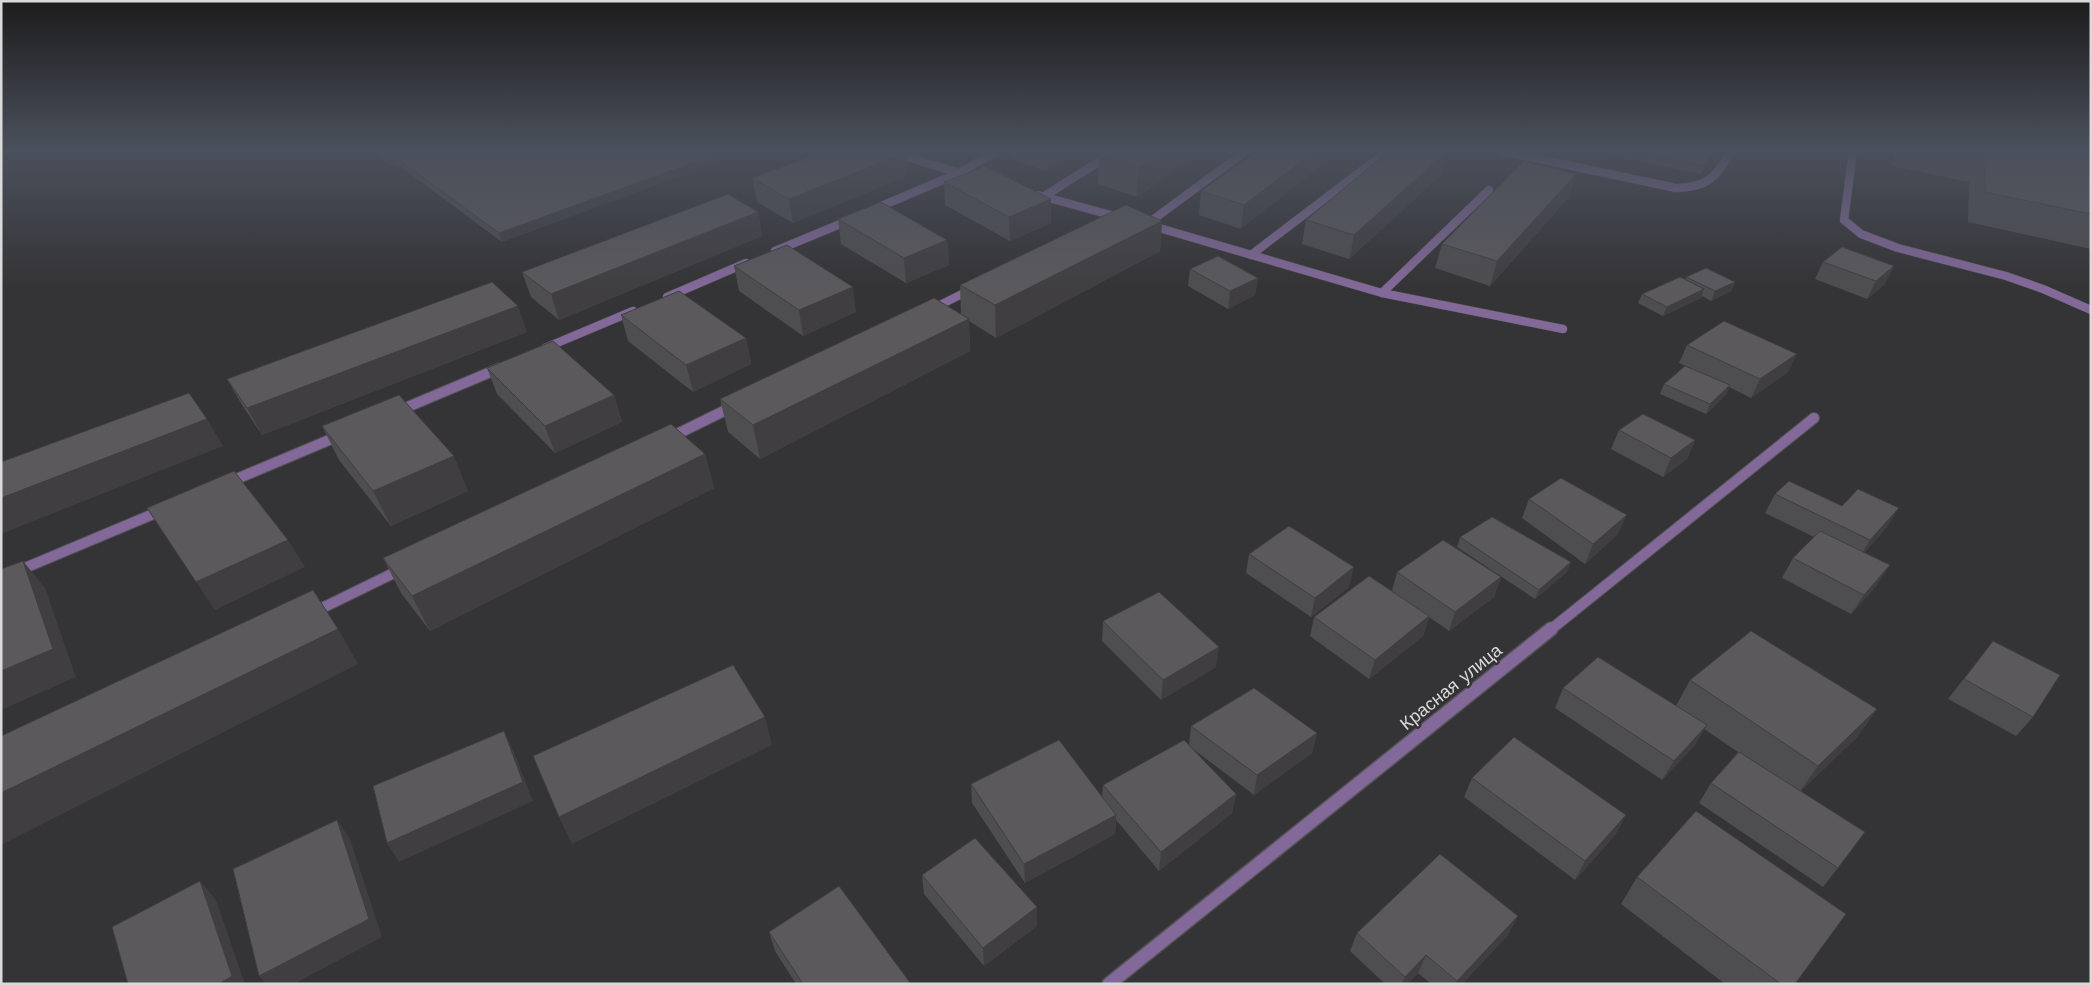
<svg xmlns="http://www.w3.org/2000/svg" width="2092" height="985" font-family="'Work Sans',sans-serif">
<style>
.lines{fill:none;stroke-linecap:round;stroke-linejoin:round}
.service-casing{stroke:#525153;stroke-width:9}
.minor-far2-casing{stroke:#525153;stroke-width:9}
.minor-far1-casing{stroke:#525153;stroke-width:12}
.minor-casing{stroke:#525153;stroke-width:16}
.service{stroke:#83699a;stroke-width:8}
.minor-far2{stroke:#83699a;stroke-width:8}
.minor-far1{stroke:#83699a;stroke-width:10}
.minor{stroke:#83699a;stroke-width:13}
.wall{fill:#4e4d4f}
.shaded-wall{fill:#403e40}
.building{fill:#5b595c;stroke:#403e40}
.labels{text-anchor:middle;stroke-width:5;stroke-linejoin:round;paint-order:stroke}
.near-street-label{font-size:18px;fill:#dbdadb;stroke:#343335}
</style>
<rect width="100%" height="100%" fill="#343335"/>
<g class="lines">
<defs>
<g id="service">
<path d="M1501 151 1676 188C1709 187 1715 177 1732 151"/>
<path d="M1853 151 1844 220 1861 234 1898 248 2006 276 2043 289 2091 310"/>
</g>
<g id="minor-far2">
<path d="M889 151 962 174"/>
<path d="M1038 195 1118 217"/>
<path d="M1043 197 1116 151"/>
<path d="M872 210 959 173 997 151"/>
<path d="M1147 224 1246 151"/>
<path d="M1149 225 1382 293 1563 329"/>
<path d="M775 251 850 220"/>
<path d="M1251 255 1381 156"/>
<path d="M1382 293 1489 190"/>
<path d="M667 297 746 263"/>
<path d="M932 309 972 289"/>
<path d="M545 348 633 311"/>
</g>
<g id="minor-far1">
<path d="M398 411 500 368"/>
<path d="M669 438 734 406"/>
<path d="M227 483 341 435"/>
<path d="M1 578 163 510"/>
<path d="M312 613 402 569"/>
<path d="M1549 631 1814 418"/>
</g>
<path id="minor" d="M1109 984 1551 629"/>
</defs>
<use href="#service" class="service-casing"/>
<use href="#minor-far2" class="minor-far2-casing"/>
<use href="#minor-far1" class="minor-far1-casing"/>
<use href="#minor" class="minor-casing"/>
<use href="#service" class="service"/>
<use href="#minor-far2" class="minor-far2"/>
<use href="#minor-far1" class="minor-far1"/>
<use href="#minor" class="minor"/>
</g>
<g class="wall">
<path d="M371 151H711L718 162 502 242 397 164 391 166Z"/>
<path d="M1010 151H1080L1047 171 1010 159Z"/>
<path d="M1204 151 1137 197 1098 184 1099 154Z"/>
<path d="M1257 151 1241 229 1199 215 1201 191Z"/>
<path d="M1447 151 1442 174 1349 259 1302 244 1306 220Z"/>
<path d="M1608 151H1711L1701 174 1606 154Z"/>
<path d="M1894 151H2091V249L1968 222 1969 182 1892 166Z"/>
<path d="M1576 174 1568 198 1490 286 1435 268 1442 244Z"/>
<path d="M907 176 793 223 757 202 752 178Z"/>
<path d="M944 182 1051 223 1010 241 945 205Z"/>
<path d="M758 212 762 236 559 320 531 297 522 272Z"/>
<path d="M838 219 947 240 949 265 906 283 841 244Z"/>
<path d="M1162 221 1160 251 996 338 969 321 970 351 760 459 728 432 720 399 961 314 960 285Z"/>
<path d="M1823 262 1885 284 1867 299 1815 279Z"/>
<path d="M734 266 856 312 803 336 739 291Z"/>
<path d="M1190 269 1258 278 1255 295 1228 309 1188 286Z"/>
<path d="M1686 277 1735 282 1731 291 1711 301 1702 296 1701 298 1663 316 1638 303 1642 294 1685 279Z"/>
<path d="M621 315 746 338 751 364 693 392 628 341Z"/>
<path d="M527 332 262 435 242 405 227 379Z"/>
<path d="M1687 345 1788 372 1751 398 1729 387 1726 395 1706 414 1660 394 1664 384 1692 369 1679 363Z"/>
<path d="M487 368 614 395 622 422 555 453 497 394Z"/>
<path d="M322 426 468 491 391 526 339 460Z"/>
<path d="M1619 430 1695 440 1687 459 1663 477 1611 449Z"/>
<path d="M705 454 714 488 430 631 401 593 383 558Z"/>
<path d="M1775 494 1842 506 1887 527 1864 553 1877 585 1851 614 1782 578 1793 558 1814 537 1765 513Z"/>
<path d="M1529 499 1618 534 1585 564 1522 518Z"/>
<path d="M1460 537 1571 562 1567 572 1535 599 1457 547Z"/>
<path d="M1249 554 1349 587 1311 617 1246 573Z"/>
<path d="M1397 572 1501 577 1494 597 1449 631 1429 617 1423 636 1369 679 1310 636 1314 617 1392 591Z"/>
<path d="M1103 621 1216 667 1161 700 1102 641Z"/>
<path d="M1993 641 2033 717 2016 736 1948 699Z"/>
<path d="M1690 680 1877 709 1857 737 1801 791 1838 868 1823 887 1699 803 1711 783 1738 752 1704 729 1695 745 1662 780 1555 708 1563 688 1676 706Z"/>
<path d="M1191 726 1317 733 1312 753 1254 795 1193 749 1236 794 1232 813 1159 871 1116 820 1115 834 1025 883 972 803 971 784 1102 797 1103 785 1189 745Z"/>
<path d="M1472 778 1616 834 1575 880 1464 797Z"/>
<path d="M922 875 1037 926 984 966 924 894Z"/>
<path d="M1637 877 1795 984H1725L1621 904Z"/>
<path d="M769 932 911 984H796L775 951Z"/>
<path d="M1357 933 1508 935 1462 984H1431L1418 973 1408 984H1385L1350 951Z"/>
</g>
<g class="shaded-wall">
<path d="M1047 151H1080L1047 171Z"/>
<path d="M1164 151H1204L1137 197 1138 167Z"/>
<path d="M1315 151H1340L1241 229 1244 205Z"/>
<path d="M1447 151 1442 174 1349 259 1354 235Z"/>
<path d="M905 153 907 176 793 223 789 199Z"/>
<path d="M717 154 718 162 502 242 499 233Z"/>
<path d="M394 156 397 164 391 166 387 157Z"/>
<path d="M1576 174 1568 198 1490 286 1497 261Z"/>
<path d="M1051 199V223L1010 241 1009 217Z"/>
<path d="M758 212 762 236 559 320 551 294Z"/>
<path d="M1162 221 1160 251 996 338 995 305Z"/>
<path d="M947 240 949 265 906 283 904 258Z"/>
<path d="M1894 266 1885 284 1867 299 1876 281Z"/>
<path d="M1258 278 1255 295 1228 309 1230 291Z"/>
<path d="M1735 282 1731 291 1711 301 1715 291Z"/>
<path d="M853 287 856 312 803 336 799 310Z"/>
<path d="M1704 289 1701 298 1663 316 1667 307Z"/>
<path d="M518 306 527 332 262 435 247 408Z"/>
<path d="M969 319 970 351 760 459 753 425Z"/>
<path d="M746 338 751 364 693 392 686 365Z"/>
<path d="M1797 354 1788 372 1751 398 1760 379Z"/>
<path d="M1730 385 1726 395 1706 414 1710 404Z"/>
<path d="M614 395 622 422 555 453 545 426Z"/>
<path d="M207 419 223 446 1 534V498Z"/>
<path d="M1695 440 1687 459 1663 477 1671 458Z"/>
<path d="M705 454 714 488 430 631 412 596Z"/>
<path d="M454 456 468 491 391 526 373 491Z"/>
<path d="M1899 508 1887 527 1858 560 1870 540Z"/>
<path d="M1627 515 1618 534 1585 564 1593 544Z"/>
<path d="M288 540 305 567 215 610 196 582Z"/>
<path d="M23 561 45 588 76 677 1 710V671Z"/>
<path d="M1571 562 1567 572 1535 599 1539 590Z"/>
<path d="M1890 565 1877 585 1851 614 1864 595Z"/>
<path d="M1354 567 1349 587 1311 617 1315 598Z"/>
<path d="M1501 577 1494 597 1449 631 1455 612Z"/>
<path d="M1429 616 1423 636 1369 679 1375 660Z"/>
<path d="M338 629 358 664 1 845V793Z"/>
<path d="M1219 647 1216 667 1161 700 1163 680Z"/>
<path d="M1877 709 1857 737 1798 794 1818 766Z"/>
<path d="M765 717 772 745 572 844 559 817Z"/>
<path d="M1707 725 1695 745 1662 780 1674 761Z"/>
<path d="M504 731 513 750 533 801 399 862 387 843Z"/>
<path d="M1317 733 1312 753 1254 795 1257 775Z"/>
<path d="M1236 794 1232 813 1159 871 1161 852Z"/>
<path d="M1116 815 1115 834 1025 883 1024 864Z"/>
<path d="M1626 815 1616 834 1575 880 1585 861Z"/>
<path d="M337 820 350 839 382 937 294 984H266L259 976Z"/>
<path d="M200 881 216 900 245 984H219Z"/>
<path d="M1037 907V926L984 966 983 948Z"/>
<path d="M1518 916 1508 935 1462 984H1455L1457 981Z"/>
<path d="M1426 955 1418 973 1408 984H1402L1405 977Z"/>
</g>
<g class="building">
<path d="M379 151H711L717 154 499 233 394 156 387 157Z"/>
<path d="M826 151H900L905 153 789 199 752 178Z"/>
<path d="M1105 151H1164L1138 167 1099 154Z"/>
<path d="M1257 151H1315L1244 205 1201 191Z"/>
<path d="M1389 151H1447L1354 235 1306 220Z"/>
<path d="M1633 151H1711L1704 166Z"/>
<path d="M1975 151H2091V214L1985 192V153Z"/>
<path d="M1524 161 1576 174 1497 261 1442 244Z"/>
<path d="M985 166 1051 199 1009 217 944 182Z"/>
<path d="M728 194 758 212 551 294 522 272Z"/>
<path d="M881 202 947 240 904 258 838 219Z"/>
<path d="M1126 205 1162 221 995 305 960 285Z"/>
<path d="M787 245 853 287 799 310 734 266Z"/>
<path d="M1842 247 1894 266 1876 281 1823 262Z"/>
<path d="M1218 256 1258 278 1230 291 1190 269Z"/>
<path d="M1706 268 1735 282 1715 291 1686 277Z"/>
<path d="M1680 277 1704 289 1667 307 1642 294Z"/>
<path d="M492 282 518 306 247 408 227 379Z"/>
<path d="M679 291 746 338 686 365 621 315Z"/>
<path d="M934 298 969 319 753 425 720 399Z"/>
<path d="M1724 321 1797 354 1760 379 1687 345Z"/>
<path d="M553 341 614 395 545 426 487 368Z"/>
<path d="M1685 366 1730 385 1710 404 1664 384Z"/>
<path d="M189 393 207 419 1 498V462Z"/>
<path d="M399 395 454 456 373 491 322 426Z"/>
<path d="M1643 414 1695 440 1671 458 1619 430Z"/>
<path d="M671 424 705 454 412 596 383 558Z"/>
<path d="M234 471 288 540 196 582 147 508Z"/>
<path d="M1561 478 1627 515 1593 544 1529 499Z"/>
<path d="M1789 481 1842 506 1858 489 1899 508 1870 540 1775 494Z"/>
<path d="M1492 517 1571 562 1539 590 1460 537Z"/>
<path d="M1289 526 1354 567 1315 598 1249 554Z"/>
<path d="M1820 531 1890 565 1864 595 1793 558Z"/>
<path d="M1443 540 1501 577 1455 612 1397 572Z"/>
<path d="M23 561 53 649 1 671V569Z"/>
<path d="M1369 576 1429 616 1375 660 1314 617Z"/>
<path d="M313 590 338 629 1 793V736Z"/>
<path d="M1159 592 1219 647 1163 680 1103 621Z"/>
<path d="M1751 631 1877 709 1818 766 1690 680Z"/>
<path d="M1993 641 2060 675 2033 717 1964 679Z"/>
<path d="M1598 657 1707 725 1674 761 1563 688Z"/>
<path d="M733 665 765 717 559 817 533 756Z"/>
<path d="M1254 688 1317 733 1257 775 1191 726Z"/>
<path d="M504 731 523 782 387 843 373 786Z"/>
<path d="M1514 737 1626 815 1585 861 1472 778Z"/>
<path d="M1059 740 1116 815 1024 864 971 784Z"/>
<path d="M1184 740 1236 794 1161 852 1103 785Z"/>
<path d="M1739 752 1865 832 1838 868 1711 783Z"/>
<path d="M1696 811 1846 914 1795 984H1781L1637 877Z"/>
<path d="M337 820 369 919 259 976 233 869Z"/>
<path d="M975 838 1037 907 983 948 922 875Z"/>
<path d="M1440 854 1518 916 1457 981 1426 955 1405 977 1357 933Z"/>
<path d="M200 881 232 976 219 984H128L112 927Z"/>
<path d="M839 886 911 984H803L769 932Z"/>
</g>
<linearGradient id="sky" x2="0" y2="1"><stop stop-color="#1d1c1d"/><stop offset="0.52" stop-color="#4a505c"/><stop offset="1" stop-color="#4a505c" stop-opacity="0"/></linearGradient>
<rect width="2092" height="289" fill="url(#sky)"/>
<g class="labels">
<g class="near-street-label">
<text transform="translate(1451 687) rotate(-39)" y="6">Красная улица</text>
</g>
</g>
<rect width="2092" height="985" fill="none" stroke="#dbdadb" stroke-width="5"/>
</svg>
